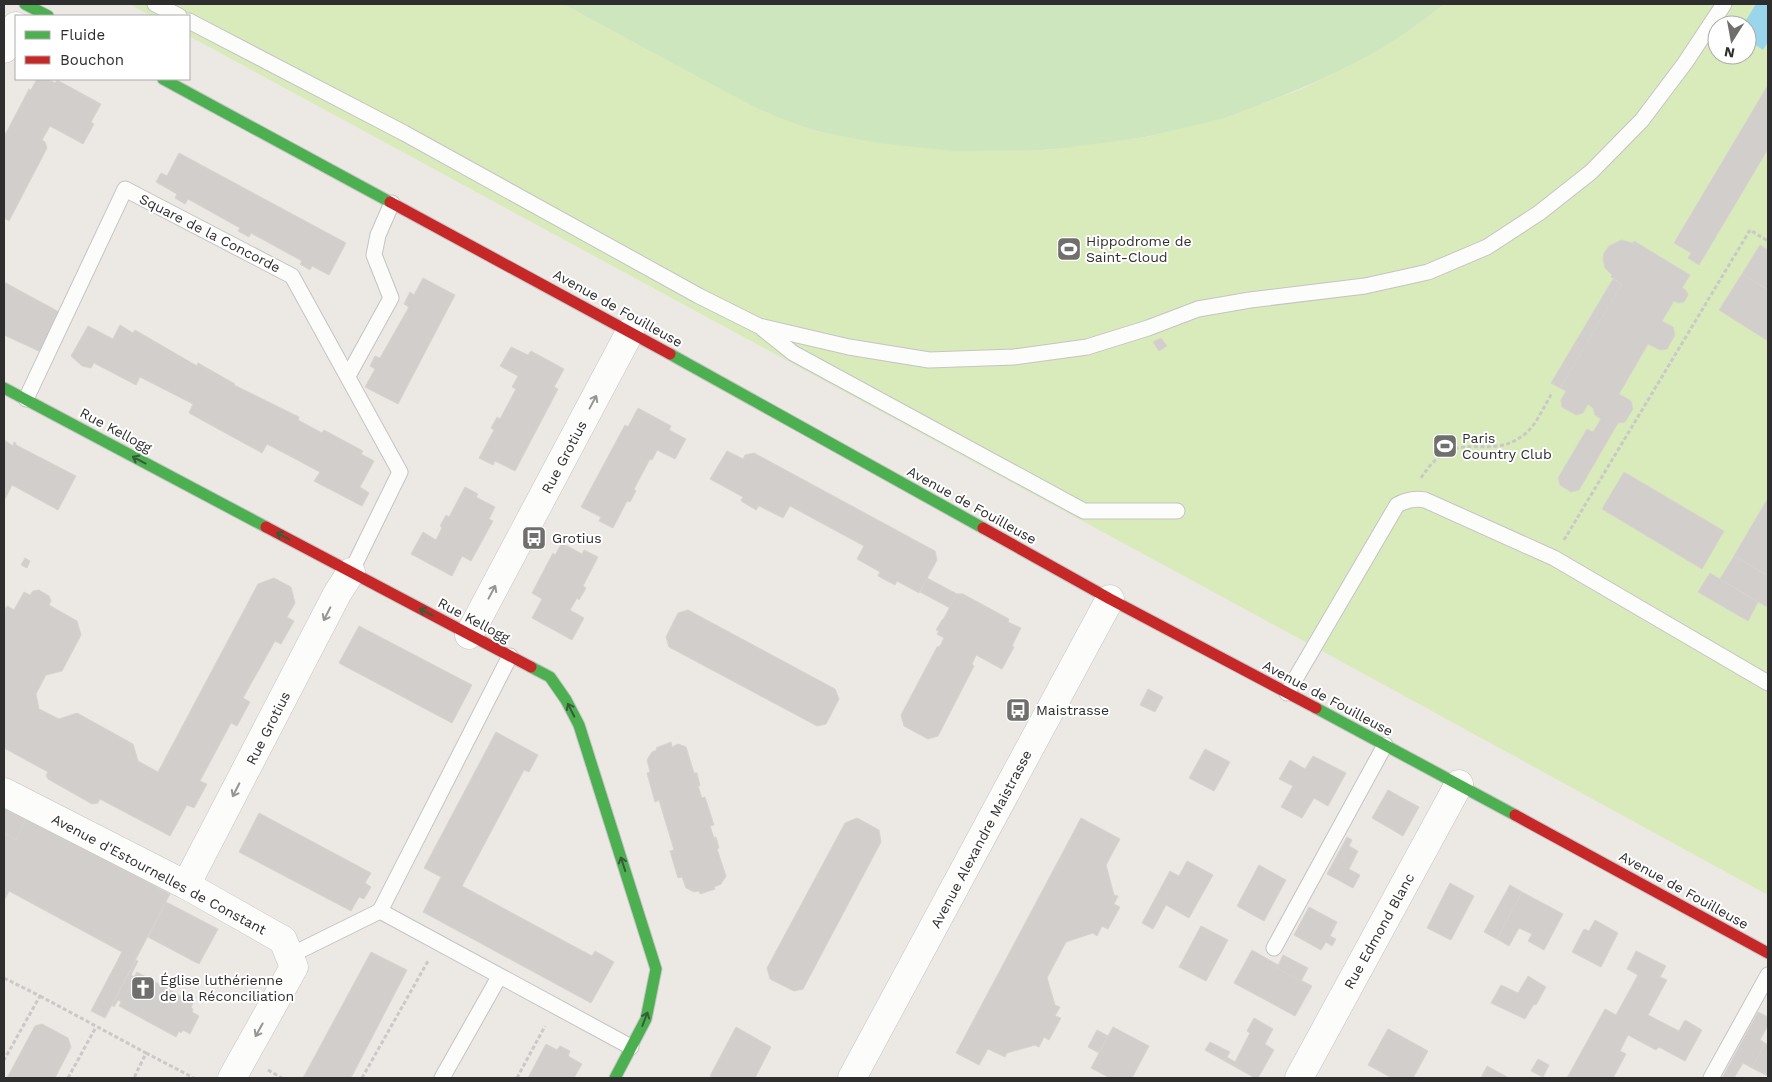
<svg xmlns="http://www.w3.org/2000/svg" width="1772" height="1082" font-family="'Work Sans',sans-serif">
<style>
.green{fill:#cee6be}
.pitch{fill:#d9eabb;fill-rule:evenodd}
.water{fill:#99d6ec}
.building{fill:#d1cecb;stroke:#d7d4d0}
.lines{fill:none;stroke-linecap:round;stroke-linejoin:round}
.lane-casing{stroke:#c5c4c5;stroke-width:17}
.street-casing{stroke:#c5c4c5;stroke-width:29}
.fast-casing{stroke:#c5c4c5;stroke-width:13}
.jam-casing{stroke:#c5c4c5;stroke-width:13}
.path{stroke:#c9c9c8;stroke-width:3;stroke-dasharray:4 2.5;stroke-linecap:butt}
.lane{stroke:#fcfcfb;stroke-width:15}
.street{stroke:#fcfcfb;stroke-width:28}
.fast{stroke:#4caf50;stroke-width:11}
.jam{stroke:#c62828;stroke-width:11}
.oneway{stroke:#959594}
.oneway2{stroke:#385b3a}
.labels{text-anchor:middle;stroke-width:4;stroke-linejoin:round;paint-order:stroke}
.street-label{font-size:14px;fill:#2e2e2e;stroke:#fff}
.poi-label{font-size:14px;fill:#2e2e2e;stroke:#fff;text-anchor:start}
</style>
<rect width="100%" height="100%" fill="#ece8e4"/>
<path class="green" d="M563 4H1444C1422 22 1399 39 1374 53 1338 73 1300 89 1262 104 1248 109 1235 115 1222 119 1092 155 949 165 817 131 773 119 732 96 692 74 649 51 606 27 563 4Z"/>
<path class="pitch" d="M129 4H563L730 94 769 114 816 131 878 143 953 151 1048 150 1146 137 1224 118 1302 89 1374 53 1415 27 1444 4H1768V895L1324 652 189 36V16H152ZM1717 25H1747V55H1717Z"/>
<path class="water" d="M1756 4H1768V42L1763 50 1747 39V25H1743Z"/>
<g class="building">
<path d="M37 79H48L55 83 57 80 101 104 91 122 94 124 83 144 50 126 42 140 45 142 47 148 9 221 4 218V137L29 89 31 90Z"/>
<path d="M1768 85V149L1699 265 1688 258 1691 253 1674 243Z"/>
<path d="M179 153 346 243 329 275 312 266 310 270 300 264 302 261 251 233 249 237 238 231 240 228 188 199 185 204 175 198 177 194 156 182 161 173 167 176Z"/>
<path d="M1621 240 1633 243 1634 241 1690 275 1682 288 1686 290 1688 295 1684 302 1678 303 1674 301 1662 321 1673 327 1675 335 1667 349 1660 350 1648 344 1619 394 1631 401 1633 409 1625 422 1618 423 1579 490 1571 492 1560 485 1558 478 1587 429 1593 432 1601 419 1595 415 1593 408 1588 404 1583 413 1576 415 1562 407 1561 400 1566 391 1560 388 1622 284 1611 277 1612 275 1605 268 1603 259 1604 253 1609 246Z"/>
<path d="M1760 245 1768 250V290L1742 274Z"/>
<path d="M1742 274 1768 290V341L1719 310Z"/>
<path d="M423 278 455 295 398 404 365 387 375 369 370 366 375 356 380 358 409 307 404 304 410 292 414 295Z"/>
<path d="M1613 279 1622 284 1560 388 1551 383Z"/>
<path d="M4 282 59 312 50 330 53 331 41 352 4 335Z"/>
<path d="M120 325 133 333 135 330 197 366 198 363 235 384 234 385 299 417 298 420 322 433 324 430 363 451 361 454 374 461 360 487 369 493 362 506 314 481 320 472 267 444 262 453 189 413 193 404 140 377 136 385 94 363 91 368 82 366 71 356 88 326 113 339Z"/>
<path d="M1161 338 1167 346 1159 351 1153 342Z"/>
<path d="M511 347 528 355 531 351 564 369 554 387 558 389 515 471 495 461 493 465 479 458 494 430 491 428 497 417 500 419 516 389 512 387 518 376 500 366Z"/>
<path d="M638 408 671 426 669 430 686 439 675 459 657 450 652 460 650 459 634 489 636 491 630 502 627 501 613 528 599 521 601 517 581 507 625 425 628 427Z"/>
<path d="M4 440 13 446 14 442 16 443V445L76 476 58 510 12 485 4 501Z"/>
<path d="M727 451 743 459 745 455 754 453 935 551 937 560 919 593 897 581 895 585 878 576 880 572 857 559 864 546 790 506 783 518 759 506 756 510 741 501 743 497 710 479Z"/>
<path d="M1624 472 1724 531 1702 569 1602 509Z"/>
<path d="M465 487 478 494 476 497 495 507 489 519 493 521 471 561 462 556 452 576 411 554 423 532 436 540 442 528 440 526 446 515 449 517Z"/>
<path d="M1768 498V576L1734 556Z"/>
<path d="M562 543 582 554 584 550 598 557 583 586 586 588 579 600 577 598 570 610 584 618 572 640 532 618 542 599 532 593 553 553 555 555Z"/>
<path d="M1734 556 1768 576 1767 607 1720 579Z"/>
<path d="M25 558 30 561 27 568 21 565Z"/>
<path d="M1710 573 1758 602 1748 621 1698 592Z"/>
<path d="M274 578 291 587 295 603 287 617 294 621 281 644 275 641 243 698 250 702 237 726 231 723 200 781 207 784 194 808 187 805 170 836 100 799 98 803 92 804 48 779 46 775 48 772 4 748V611L7 606 14 610 24 592 30 595 33 591 39 590 49 596 51 601 49 605 77 621 81 635 62 671 46 675 36 694 39 709 59 719 77 713 133 744 138 761 158 772 258 584Z"/>
<path d="M927 578 957 594 950 608 920 592Z"/>
<path d="M957 594H963L1009 619 1008 622 1021 628 1012 646 1014 647 1002 669 976 655 972 664 974 666 938 736 928 739 904 726 901 715 937 647 940 646 944 638 937 634 939 631 936 630 942 620 944 618Z"/>
<path d="M688 610 835 689 839 699 826 724 817 726 669 647 666 637 678 613Z"/>
<path d="M359 626 472 685 452 723 339 663Z"/>
<path d="M1148 689 1163 697 1155 712 1140 705Z"/>
<path d="M496 732 538 755 529 772 524 770 462 886 592 956 595 951 614 962 591 1003 423 912 441 877 424 868Z"/>
<path d="M671 742 672 747 678 744 686 747 694 773H697L700 786H698L702 798 705 797 714 825 710 826 714 838 716 837 719 848 717 849 726 876 721 884 714 887 715 889 700 894 699 891 694 892 686 888 682 877 678 878 670 851 674 850 659 800 655 802 647 773 650 772 647 760 652 752 657 750 656 748Z"/>
<path d="M1205 749 1230 762 1214 791 1189 778Z"/>
<path d="M1313 756 1346 773 1328 806 1314 798 1302 818 1281 807 1293 786 1279 779 1290 760 1305 769Z"/>
<path d="M1388 790 1419 807 1403 836 1372 818Z"/>
<path d="M4 807 27 817 16 840 4 833Z"/>
<path d="M259 813 371 873 365 883 371 887 364 899 359 897 351 911 239 852Z"/>
<path d="M27 817 170 894 105 1018 91 1011 122 952 9 891 4 901V833L16 840Z"/>
<path d="M857 818 879 830 881 842 803 989 794 991 770 979 767 968 845 823Z"/>
<path d="M1081 818 1120 839 1106 865 1114 895 1118 896 1114 904 1120 907 1108 929 1102 926 1097 936 1093 933 1066 942 1047 978 1055 1005 1060 1007 1055 1016 1061 1018 1049 1040 1044 1037 1039 1047 1035 1045 1007 1053 1005 1057 988 1049 979 1065 956 1053Z"/>
<path d="M1347 837 1352 840 1349 846 1358 851 1349 869 1360 875 1353 888 1327 874Z"/>
<path d="M1187 861 1213 875 1189 918 1166 905 1153 929 1142 923 1170 871 1179 876Z"/>
<path d="M1259 865 1286 880 1264 921 1237 906Z"/>
<path d="M1450 883 1474 896 1451 940 1427 928Z"/>
<path d="M1510 885 1522 892 1497 939 1484 932Z"/>
<path d="M1522 892 1563 914 1544 950 1528 941 1532 934 1519 928 1509 946 1497 939Z"/>
<path d="M166 902 218 929 199 964 148 937Z"/>
<path d="M1309 907 1337 922 1330 936 1336 939 1332 946 1326 942 1321 950 1294 935Z"/>
<path d="M1595 920 1618 933 1601 967 1572 952 1584 929 1589 931Z"/>
<path d="M1201 926 1228 940 1206 981 1179 967Z"/>
<path d="M1252 950 1278 965 1277 968 1312 986 1295 1016 1234 983Z"/>
<path d="M1636 951 1666 966 1660 977 1667 980 1648 1015 1679 1031 1685 1020 1702 1030 1685 1061 1659 1047 1656 1050 1628 1035 1620 1051 1626 1054 1613 1078H1567L1605 1009 1616 1015 1638 975 1627 969Z"/>
<path d="M371 952 407 970 351 1078H303Z"/>
<path d="M1283 955 1308 968 1301 981 1277 968Z"/>
<path d="M136 960 138 961 131 975 134 977 137 972 193 1003 191 1008 193 1009 192 1012 199 1016 190 1034 183 1030 181 1033 179 1031 176 1037 119 1006 121 1002 118 1000 114 1007 112 1005Z"/>
<path d="M1528 976 1546 987 1536 1005 1534 1004 1525 1019 1491 1003 1501 985 1518 993Z"/>
<path d="M1758 1012 1768 1017V1025L1760 1040 1765 1043 1752 1068 1743 1063 1734 1078H1722Z"/>
<path d="M1254 1018 1273 1029 1265 1044 1274 1050 1258 1078H1255L1205 1050 1210 1042 1230 1052 1227 1057 1235 1062 1250 1033 1247 1031Z"/>
<path d="M42 1024 68 1038 71 1047 55 1078H7L35 1026Z"/>
<path d="M736 1027 771 1047 755 1078H715L710 1076Z"/>
<path d="M1113 1027 1149 1046 1132 1078H1110L1091 1068Z"/>
<path d="M1388 1029 1428 1051 1413 1078H1392L1368 1065Z"/>
<path d="M1097 1030 1108 1036 1099 1053 1088 1047Z"/>
<path d="M1765 1043 1768 1045V1076L1752 1068Z"/>
<path d="M546 1044 557 1050 560 1046 570 1051 568 1056 582 1064 574 1078H528Z"/>
<path d="M1538 1059 1549 1065 1543 1077 1531 1071Z"/>
<path d="M1487 1066 1509 1078H1481Z"/>
</g>
<g class="lines">
<defs>
<g id="lane">
<path d="M155 4 179 16"/>
<path d="M189 21 404 133 699 296 759 326 849 347 929 360 1014 357 1087 347 1148 328 1198 309 1250 300 1365 286 1428 272 1487 247 1539 213 1591 172 1642 120 1685 63 1724 4"/>
<path d="M763 329 793 353 1084 511H1177"/>
<path d="M348 376 391 298 374 255 378 235 392 203"/>
<path d="M26 399 125 189 292 276 400 472 351 572"/>
<path d="M510 656 380 911 631 1047"/>
<path d="M1287 693 1397 505C1406 500 1414 498 1425 500L1554 558 1768 683"/>
<path d="M1274 948 1385 745"/>
<path d="M289 956 380 911"/>
<path d="M442 1078 499 977"/>
<path d="M1711 1078 1768 975"/>
</g>
<g id="street">
<path d="M4 49 16 26"/>
<path d="M469 635 630 332"/>
<path d="M4 792 186 885 283 940 294 967 232 1078"/>
<path d="M186 885 337 594 351 572"/>
<path d="M852 1078 1110 599"/>
<path d="M1299 1078 1459 784"/>
</g>
<g id="fast">
<path d="M25 4 48 16"/>
<path d="M163 79 390 202"/>
<path d="M670 354 983 528"/>
<path d="M4 388 266 527"/>
<path d="M531 667 550 677 566 700 579 725 656 969 646 1019 615 1078"/>
<path d="M1316 708 1515 815"/>
</g>
<g id="jam">
<path d="M390 202 670 354"/>
<path d="M266 527 531 667"/>
<path d="M983 528 1110 599 1316 708"/>
<path d="M1515 815 1768 953"/>
</g>
</defs>
<use href="#lane" class="lane-casing"/>
<use href="#street" class="street-casing"/>
<use href="#fast" class="fast-casing"/>
<use href="#jam" class="jam-casing"/>
<g class="path">
<path d="M1421 478C1457 422 1486 465 1525 434 1537 424 1544 406 1552 393"/>
<path d="M1564 540 1750 230 1768 241"/>
<path d="M4 978 40 996 4 1060"/>
<path d="M40 996 146 1053 134 1078"/>
<path d="M146 1053 194 1078"/>
<path d="M268 1070 282 1078"/>
<path d="M68 1078 96 1027"/>
<path d="M362 1078 428 961"/>
<path d="M517 1078 545 1026"/>
</g>
<use href="#lane" class="lane"/>
<use href="#street" class="street"/>
<use href="#fast" class="fast"/>
<use href="#jam" class="jam"/>
</g>
<defs><path id="oneway-shaft" d="M-6 0H5M1.5-3L5.5 0L1.5 3" fill="none" stroke-width="1.6" stroke-linecap="round" stroke-linejoin="round" transform="scale(1.25)"/></defs>
<g class="oneway">
<use href="#oneway-shaft" transform="translate(593 402) rotate(-62)"/>
<use href="#oneway-shaft" transform="translate(492 592) rotate(-62)"/>
<use href="#oneway-shaft" transform="translate(327 614) rotate(117)"/>
<use href="#oneway-shaft" transform="translate(236 790) rotate(117)"/>
<use href="#oneway-shaft" transform="translate(259 1030) rotate(119)"/>
</g>
<g class="oneway2">
<use href="#oneway-shaft" transform="translate(139 460) rotate(-152)"/>
<use href="#oneway-shaft" transform="translate(283 536) rotate(-152)"/>
<use href="#oneway-shaft" transform="translate(426 612) rotate(-152)"/>
<use href="#oneway-shaft" transform="translate(571 710) rotate(-117)"/>
<use href="#oneway-shaft" transform="translate(623 864) rotate(-108)"/>
<use href="#oneway-shaft" transform="translate(645 1019) rotate(-69)"/>
</g>
<defs>
<symbol id="stadium-square" viewBox="-11 -11 22 22"><rect x="-9" y="-9" width="18" height="18" rx="4" fill="#706f6e" stroke="#fff"/><path d="M0-5a6.5 5 0 1 0 0 10a6.5 5 0 1 0 0-10ZM-3.5-1.8h7v3.6h-7Z" fill="#fff"/></symbol>
<symbol id="bus-square" viewBox="-11 -11 22 22"><rect x="-9" y="-9" width="18" height="18" rx="4" fill="#706f6e" stroke="#fff"/><path d="M-5-6H5V4H4V6H2V4H-2V6H-4V4H-5ZM-3.5-4V0h7V-4ZM-3.5 1.2v1.5H-2V1.2ZM2 1.2v1.5H3.5V1.2Z" fill="#fff"/></symbol>
<symbol id="church-square" viewBox="-11 -11 22 22"><rect x="-9" y="-9" width="18" height="18" rx="4" fill="#706f6e" stroke="#fff"/><path d="M-1.2-6h2.4v3.5h3.3v2.4h-3.3V6h-2.4V-.1h-3.3v-2.4h3.3Z" fill="#fff"/></symbol>
</defs>
<g fill-rule="evenodd">
<use href="#stadium-square" x="1055" y="235" width="28" height="28"/>
<use href="#stadium-square" x="1431" y="432" width="28" height="28"/>
<use href="#bus-square" x="520" y="524" width="28" height="28"/>
<use href="#bus-square" x="1004" y="696" width="28" height="28"/>
<use href="#church-square" x="129" y="974" width="28" height="28"/>
</g>
<g class="labels">
<g class="street-label">
<text transform="translate(210 233) rotate(27)" y="5">Square de la Concorde</text>
<text transform="translate(618 308) rotate(29)" y="5">Avenue de Fouilleuse</text>
<text transform="translate(116 430) rotate(28)" y="5">Rue Kellogg</text>
<text transform="translate(564 457) rotate(-62)" y="5">Rue Grotius</text>
<text transform="translate(972 505) rotate(29)" y="5">Avenue de Fouilleuse</text>
<text transform="translate(474 620) rotate(28)" y="5">Rue Kellogg</text>
<text transform="translate(1328 698) rotate(28)" y="5">Avenue de Fouilleuse</text>
<text transform="translate(268 728) rotate(-63)" y="5">Rue Grotius</text>
<text transform="translate(981 839) rotate(-62)" y="5">Avenue Alexandre Maistrasse</text>
<text transform="translate(159 874) rotate(28)" y="5">Avenue d'Estournelles de Constant</text>
<text transform="translate(1684 890) rotate(29)" y="5">Avenue de Fouilleuse</text>
<text transform="translate(1379 931) rotate(-61)" y="5">Rue Edmond Blanc</text>
</g>
<g class="poi-label">
<text x="1086" y="246">Hippodrome de<tspan x="1086" dy="16">Saint-Cloud</tspan></text>
<text x="1462" y="443">Paris<tspan x="1462" dy="16">Country Club</tspan></text>
<text x="552" y="543">Grotius</text>
<text x="1036" y="715">Maistrasse</text>
<text x="160" y="985">Église luthérienne<tspan x="160" dy="16">de la Réconciliation</tspan></text>
</g>
</g>
<rect width="1772" height="1082" fill="none" stroke="#2e2e2e" stroke-width="10"/>
<rect x="15" y="15" width="175" height="65" fill="#ffffff" stroke="#ababab"/>
<rect x="25" y="31" width="25" height="8" fill="#4caf50" stroke="#ababab"/>
<text x="60" y="40" font-size="15" fill="#2e2e2e">Fluide</text>
<rect x="25" y="56" width="25" height="8" fill="#c62828" stroke="#ababab"/>
<text x="60" y="65" font-size="15" fill="#2e2e2e">Bouchon</text>
<g transform="translate(1732 40) rotate(191)"><circle r="24" fill="#ffffff" stroke="#ababab"/>
<path d="M0-4L9 19L0 12L-9 19Z" fill="#706f6e"/>
<text y="-8" font-size="14" font-weight="bold" text-anchor="middle" fill="#2e2e2e">N</text>
</g>
</svg>
